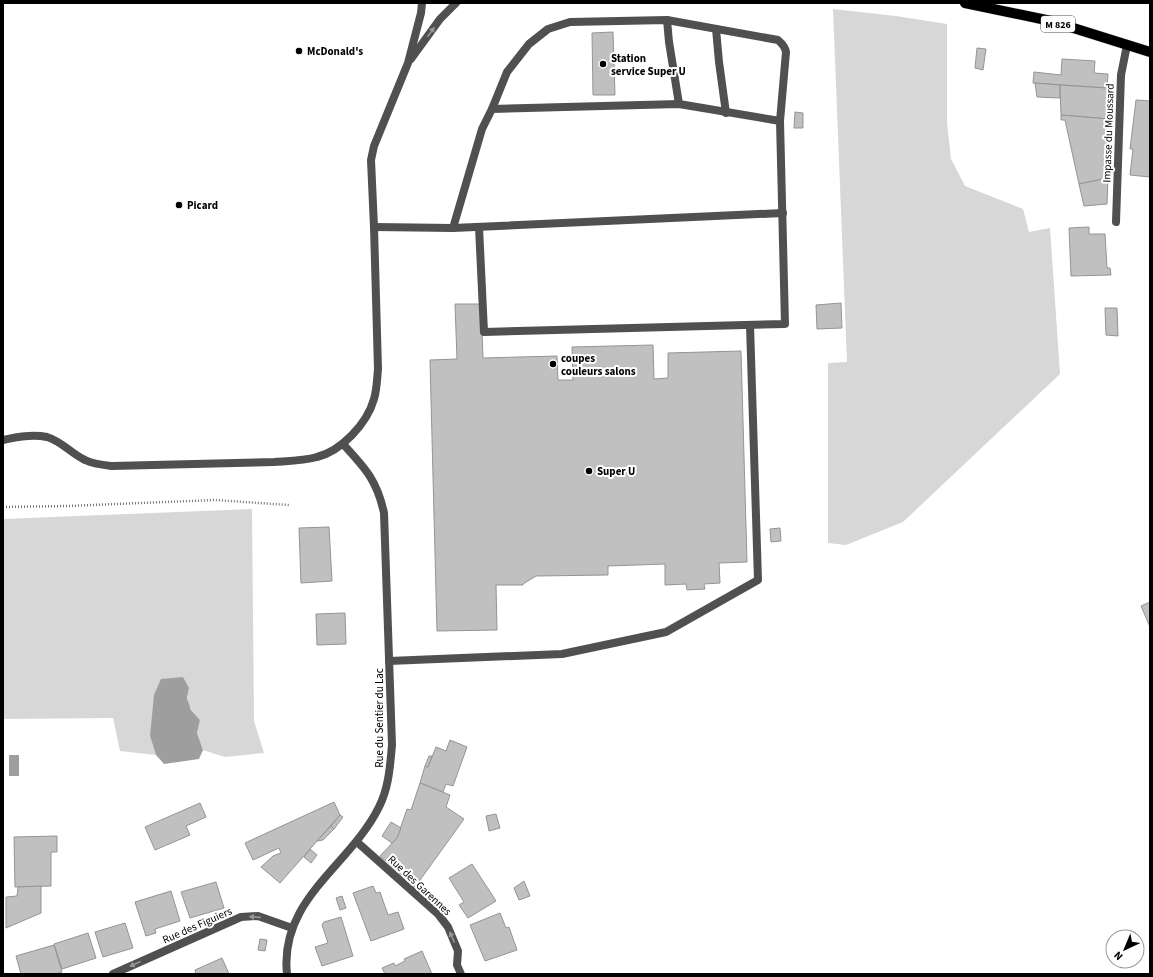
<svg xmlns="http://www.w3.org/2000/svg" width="1153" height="977" font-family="'Source Sans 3',sans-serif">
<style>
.green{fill:#d7d7d7}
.water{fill:#9e9e9e}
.building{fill:#c0c0c0;stroke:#949494}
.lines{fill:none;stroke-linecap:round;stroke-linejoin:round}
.primary-casing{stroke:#dbdbdb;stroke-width:11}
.path{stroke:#727272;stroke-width:2.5;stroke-dasharray:1 2;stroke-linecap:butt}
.service{stroke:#505050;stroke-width:8}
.minor{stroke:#505050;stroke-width:8}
.primary{stroke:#000;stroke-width:10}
.oneway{fill:#969696}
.poi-dot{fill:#000;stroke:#fff;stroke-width:1.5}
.labels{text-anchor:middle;stroke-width:4;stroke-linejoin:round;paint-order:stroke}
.shield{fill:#fff;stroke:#4c4c4c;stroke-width:1}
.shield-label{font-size:10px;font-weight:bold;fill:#000}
.poi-label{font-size:11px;font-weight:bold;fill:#000;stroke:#fff;text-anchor:start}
.street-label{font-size:11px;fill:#000;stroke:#fff}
</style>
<rect width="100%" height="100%" fill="#fff"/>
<g class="green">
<path d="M833 9 896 16 947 24V123L951 159 965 186 1023 209 1029 232 1050 228 1060 374 903 522 846 545 828 543V363L847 362Z"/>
<path d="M252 509 254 721 264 753 225 757 203 750 197 733 200 720C190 709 185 703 189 688L150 736 156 755 120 751 113 718 3 719V519Z"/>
</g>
<g class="water">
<path d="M183 677 189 688 187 698 191 710 200 720 197 733 203 750 199 759 164 764 156 755 150 736 154 695 161 679Z"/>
<rect x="9" y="755" width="10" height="21"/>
</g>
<g class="building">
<path d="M613 32 615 95H593L592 33Z"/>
<path d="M977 48 986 49 983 70 975 68Z"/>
<path d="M1062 59 1095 61 1094 73 1108 74 1107 88 1033 83 1034 72 1061 75Z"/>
<path d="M1035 83 1060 85V98L1037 97Z"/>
<path d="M1060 85 1107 88 1109 119 1061 115Z"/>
<path d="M1136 100 1150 101V177L1130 175 1133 149H1130Z"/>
<path d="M795 112 803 113V128H794Z"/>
<path d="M1061 115 1109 119 1108 178 1079 184 1065 120H1061Z"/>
<path d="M1108 178 1107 204 1084 206 1079 184Z"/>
<path d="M1089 227V234H1105L1107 268H1110L1111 275 1071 276 1069 228Z"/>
<path d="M841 303 842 328 817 329 816 305Z"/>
<path d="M455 304H481L483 358 557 356 558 380H573L572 347 653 345 654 379 668 378V353L741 351 747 562 719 563 720 583 704 584 705 589 687 590 686 584 665 585V564L608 566V575L536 576 523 584V585H496L497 630 437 631 430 360 457 359Z"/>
<path d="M1105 308H1117L1118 336 1106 335Z"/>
<path d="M329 527 332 581 301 583 299 528Z"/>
<path d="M780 528 781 541 771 542 770 529Z"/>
<path d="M1150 602V627L1141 606Z"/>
<path d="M345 613 346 644 317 645 316 614Z"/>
<path d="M450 740 467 747 453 786 446 784 443 792 420 783 425 766 428 767 436 747 446 751Z"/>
<path d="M429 756H432L428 767 425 766Z"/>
<path d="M420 783 450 795 446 807 464 819 415 887 380 856 397 838 407 809 411 810Z"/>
<path d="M334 802 340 815 280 883 261 867 273 856 281 853 279 848 253 860 245 843Z"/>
<path d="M200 803 206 817 186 826 190 835 155 850 145 827Z"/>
<path d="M496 814 500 828 489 831 486 816Z"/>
<path d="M340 815 343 817 334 829 331 826Z"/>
<path d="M391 822 401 828 397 838 392 843 382 836Z"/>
<path d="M331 826 334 829 323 840 317 841Z"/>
<path d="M57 836V852H51V886L15 887 14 837Z"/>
<path d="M310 849 317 855 311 863 304 857Z"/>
<path d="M472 864 496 901 468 918 459 905 464 902 449 878Z"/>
<path d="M524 881 530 896 519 900 514 888Z"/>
<path d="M216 882 224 908 190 918 181 892Z"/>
<path d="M41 886V913L6 928V897L17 896 18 887Z"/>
<path d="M373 886 376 893 380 892 388 915 398 912 404 929 371 941 353 893Z"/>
<path d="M171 891 180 921 155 929 156 933 146 936 135 902Z"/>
<path d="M342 896 346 908 340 910 336 898Z"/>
<path d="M500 913 506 928 509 927 517 950 485 961 470 925Z"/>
<path d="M341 917 353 956 322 966 315 947 328 943 322 925 324 922Z"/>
<path d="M125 923 133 948 103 957 95 932Z"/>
<path d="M88 933 96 958 62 969 54 944Z"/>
<path d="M260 939 267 940 265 951 258 950Z"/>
<path d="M54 945 62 972 54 974H21L16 956Z"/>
<path d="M422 951 432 974H385L382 968 394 963 395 966 405 961 404 959Z"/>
<path d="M222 958 229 974H196L195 970Z"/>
</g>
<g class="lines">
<defs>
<path id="primary" d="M965 3 1051 21 1150 52"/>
</defs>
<use href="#primary" class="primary-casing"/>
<path class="path" d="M3 507 67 506 215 500 289 505"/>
<g class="service">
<path d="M667 20 778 40C782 44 785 46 786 52L780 121"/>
<path d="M716 29 719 62 726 113"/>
<path d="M492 109 507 72 529 44 548 29 570 22 667 20 669 42 679 104"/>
<path d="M374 227 453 228 783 213"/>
<path d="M453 228 482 129 492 109 679 104 780 121 785 324 484 332 479 227"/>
<path d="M389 661 562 654 666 632 758 580 750 325"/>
</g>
<g class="minor">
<path d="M411 59 440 19 456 3"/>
<path d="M1116 222 1121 75 1127 45"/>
<path d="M3 440C17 437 32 434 47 437 61 441 72 454 85 460 93 464 103 465 112 466L274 462C288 461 303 461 317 457 341 451 367 424 374 399 377 389 377 379 378 369L374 227 371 160 374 146 408 63 421 13 422 3"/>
<path d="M357 842 438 914 448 927 458 951 457 965 461 974"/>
<path d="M113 974 241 917 258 916 292 928"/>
<path d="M287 974C279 899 350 866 379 807 389 787 390 766 392 745L384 513C377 480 365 468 343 444"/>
</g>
<use href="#primary" class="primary"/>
</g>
<defs><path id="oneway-solid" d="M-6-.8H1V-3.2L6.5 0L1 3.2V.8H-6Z"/></defs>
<g class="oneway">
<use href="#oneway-solid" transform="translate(431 32) rotate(-54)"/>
<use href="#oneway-solid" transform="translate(255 917) rotate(-175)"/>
<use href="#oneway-solid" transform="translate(452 937) rotate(-114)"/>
<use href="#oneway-solid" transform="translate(135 964) rotate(156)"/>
</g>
<g class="poi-dot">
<circle cx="299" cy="51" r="4"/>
<circle cx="603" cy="64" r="4"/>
<circle cx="179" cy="205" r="4"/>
<circle cx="553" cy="364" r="4"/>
<circle cx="589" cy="471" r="4"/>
</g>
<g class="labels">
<rect class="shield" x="1041" y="16" width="34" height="16" rx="3"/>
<g class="shield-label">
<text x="1058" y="28">M 826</text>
</g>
<g class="poi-label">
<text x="307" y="55">McDonald's</text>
<text x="611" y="62">Station<tspan x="611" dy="13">service Super U</tspan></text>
<text x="187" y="209">Picard</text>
<text x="561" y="362">coupes<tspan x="561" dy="13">couleurs salons</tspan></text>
<text x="597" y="475">Super U</text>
</g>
<g class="street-label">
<text transform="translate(1108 133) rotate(-88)" y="4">Impasse du Moussard</text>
<text transform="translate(379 718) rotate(-90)" y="4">Rue du Sentier du Lac</text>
<text transform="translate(420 885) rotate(43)" y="4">Rue des Garennes</text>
<text transform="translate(197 925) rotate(-24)" y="4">Rue des Figuiers</text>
</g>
</g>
<rect width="1153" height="977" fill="none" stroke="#000000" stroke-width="8"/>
<g transform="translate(1125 949) rotate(224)"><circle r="19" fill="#ffffff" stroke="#999999"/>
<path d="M0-3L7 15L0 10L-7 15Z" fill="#000000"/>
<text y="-6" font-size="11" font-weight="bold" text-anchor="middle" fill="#000000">N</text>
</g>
</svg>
